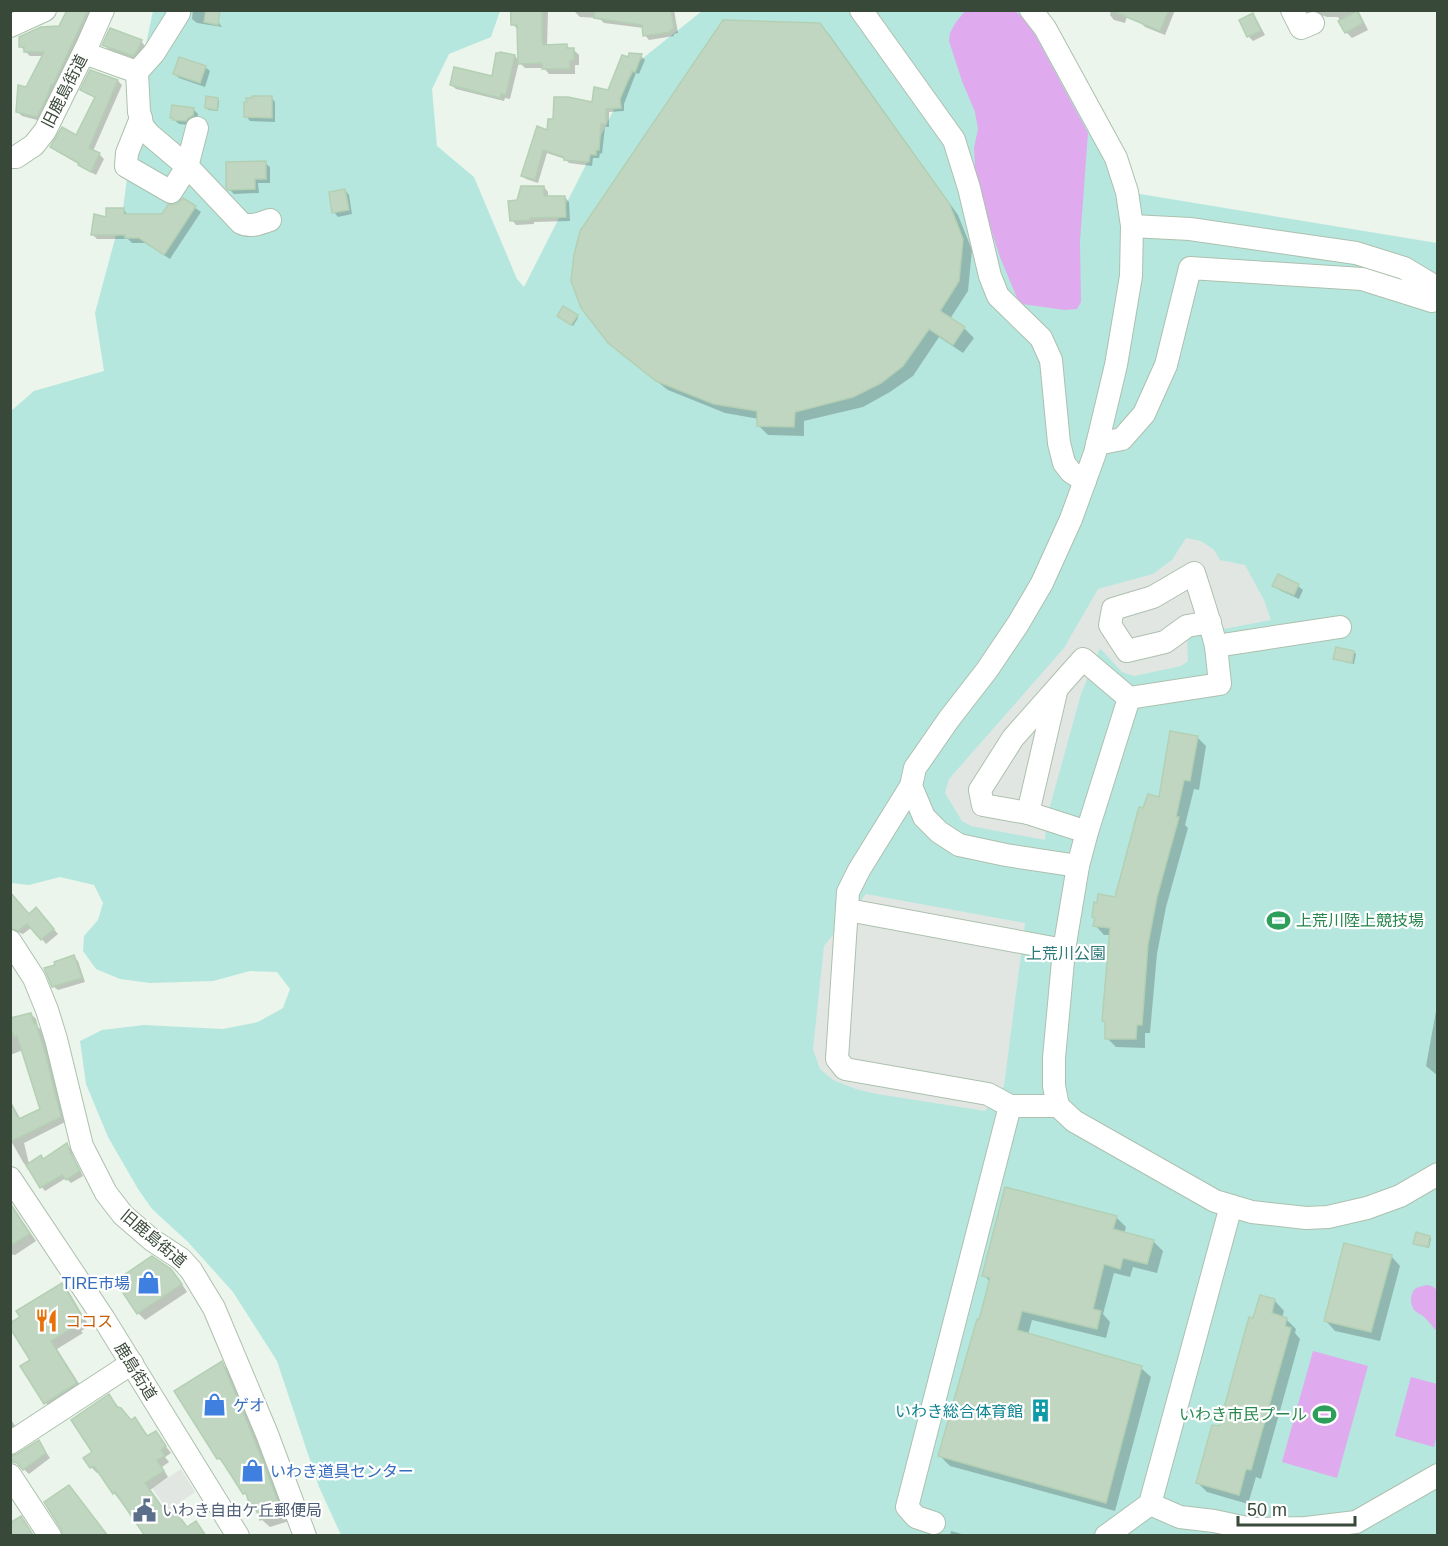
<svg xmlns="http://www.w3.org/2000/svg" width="1448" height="1546" font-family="Helvetica,'Noto Sans JP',sans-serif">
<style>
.green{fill:#b5e7de}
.parking{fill:#e2e6e2}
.water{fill:#dfaaee}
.shadow{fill:#0003}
.building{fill:#c1d6c0;stroke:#b4d0b4;stroke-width:1.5}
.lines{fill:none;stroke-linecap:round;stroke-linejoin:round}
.minor-casing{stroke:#adc0ae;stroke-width:24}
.minor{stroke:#fff;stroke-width:22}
.labels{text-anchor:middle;stroke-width:4.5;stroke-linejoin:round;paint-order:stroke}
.street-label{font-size:16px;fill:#394939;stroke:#fff}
.leisure-label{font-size:16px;fill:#27864d;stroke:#fff;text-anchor:start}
.park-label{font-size:16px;fill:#2d7978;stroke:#fff}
.shop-label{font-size:16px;fill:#366cbe;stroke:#fff;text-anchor:start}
.food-label{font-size:16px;fill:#c56008;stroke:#fff;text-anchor:start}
.culture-label{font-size:16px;fill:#0d838f;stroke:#fff;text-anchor:end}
.service-label{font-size:16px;fill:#4e5e75;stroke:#fff;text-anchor:start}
</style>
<rect width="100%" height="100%" fill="#ebf5eb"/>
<path class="green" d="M153 11H500L491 37 449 54 432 89 437 146 474 177 517 279 524 287 638 62 702 11H1031L1128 192 1437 243V1535H341L319 1487 277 1361 233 1292 188 1242 152 1209 138 1189 108 1137 86 1084 80 1041 102 1030 144 1025 223 1029 258 1022 283 1008 290 989 277 972 250 971 213 981 150 983 120 979 96 969 83 951 84 936 98 920 103 903 94 885 60 877 29 885 11 883V411L34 391 104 371 95 313 123 209 142 63Z"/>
<g class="parking">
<path d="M1186 538 1201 541 1214 550 1220 560 1245 565 1264 600 1271 620 1187 636 1188 661 1181 666 1134 676 1122 672 1100 648 1081 694 1047 817 1045 840 971 826 962 821 945 793 949 779 1064 648 1098 589 1153 574 1172 560Z"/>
<path d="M866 894 1025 923 1004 1086 985 1111 877 1094 856 1089 833 1080 820 1069 813 1049 824 946Z"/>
<path d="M181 1469 195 1492 168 1511 152 1488Z"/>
</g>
<g class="water">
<path d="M965 11H1015L1028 22 1088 133 1080 241 1081 302 1077 309 1065 310 1022 304 1017 298 1000 257 991 229 975 168 974 148 978 129 975 112 962 81 949 41 950 33 956 22Z"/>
<path d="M1426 1285 1432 1286 1437 1290V1331C1432 1327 1429 1321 1424 1317 1421 1314 1417 1313 1415 1311 1410 1305 1409 1294 1416 1288 1418 1287 1424 1286 1426 1285Z"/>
<path d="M1313 1351 1368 1366 1337 1478 1282 1462Z"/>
<path d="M1411 1377 1437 1384V1434L1434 1447 1395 1436Z"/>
</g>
<g class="shadow">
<path d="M68 10H95L41 121 22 116 17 111 27 89 44 56H30L20 46 60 28Z"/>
<path d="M193 10H210L222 27 197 23 192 19Z"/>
<path d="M548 10 547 46H567L570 50 573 49 579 55V65H575V74H549L544 68H525L519 62 510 99 505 98 504 101 456 89 451 85 493 78 515 56 519 61 518 30 510 21V11Z"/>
<path d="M575 10H674L678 33 674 34V36L649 40 645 35 644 28 604 23 599 18 580 17 575 12Z"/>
<path d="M1111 10H1129L1125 23 1114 20 1110 15Z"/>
<path d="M1145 10H1175L1165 35 1145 27 1140 22Z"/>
<path d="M1309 10H1358L1368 30 1352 38 1346 32 1338 17H1327L1321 15 1315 16Z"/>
<path d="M1253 15 1257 20 1265 35 1253 41 1248 36 1241 21Z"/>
<path d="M819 24 829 34 958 215 972 250 968 291 950 319 964 328 974 338 963 353 939 337 913 376 890 392 863 407 804 421V436L768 435 758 425 759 419 725 413 668 390 620 353 609 342Z"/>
<path d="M141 41 145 46 141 56 138 60 108 49 104 45Z"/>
<path d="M641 56 645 60 639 74 636 73 624 104V111L609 112V127H605L602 154 600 153 599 158H593L592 166 569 163 565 159 547 153 538 183 526 179 522 175 549 132 593 104 609 91 629 59Z"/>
<path d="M205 67 210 71 205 87 179 78 175 74Z"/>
<path d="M91 72 118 81 122 85 93 151 99 154 104 159 96 175 85 169 80 165 56 151 52 147 77 137 96 98 87 94 82 89Z"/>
<path d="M271 97 275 102V122L250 121 246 116Z"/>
<path d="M218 99 219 101 218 111 208 110 207 108Z"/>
<path d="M193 109 198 114 197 120 190 125 179 124 171 117Z"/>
<path d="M265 163 270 167V183H258L259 193 234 194 227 187Z"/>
<path d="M544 187 548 192V198L565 197 569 202 570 221 534 222V224L516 225 512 220 518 202Z"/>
<path d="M345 190 349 195 352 214 338 217 334 212Z"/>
<path d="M184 200 201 212 170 259 145 243H132L128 239H97L92 234 108 218 124 210 129 216H163Z"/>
<path d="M577 316 578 318 573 326 560 317Z"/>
<path d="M1274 585 1298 586 1303 590 1299 599 1279 590Z"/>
<path d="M1354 652 1356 654 1354 664 1337 660 1335 658Z"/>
<path d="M1197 737 1206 746 1199 790 1194 789 1185 825 1188 828 1166 907 1157 954 1150 1033H1145V1048L1116 1047 1107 1038 1111 935H1104L1095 925 1096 919 1093 917 1116 899 1144 810 1160 799Z"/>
<path d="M10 903 29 915 41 914 58 934 46 944 32 927 23 934 15 931 10 933Z"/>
<path d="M74 957 78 961 85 982 58 990 53 986Z"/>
<path d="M1438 1000V1076L1426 1066Z"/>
<path d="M31 1014 36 1019 38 1027 41 1030 51 1062 65 1122 24 1143 29 1164 44 1160 67 1145 71 1149 74 1158 83 1176 71 1183 66 1178 45 1191 23 1162 10 1139V1100L21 1120 41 1110 23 1050 10 1055V1019Z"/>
<path d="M10 1216 18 1217 25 1225 36 1241 15 1255 10 1254Z"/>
<path d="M1116 1217 1126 1227 1124 1234 1153 1241 1163 1251 1157 1273 1133 1267 1130 1277 1114 1273 1103 1314 1110 1322 1106 1338 1032 1320 1028 1335 1141 1368 1151 1377 1115 1511 950 1466 940 1456 980 1321 990 1282 984 1275Z"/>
<path d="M1430 1237 1431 1239 1429 1248 1417 1245 1415 1243Z"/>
<path d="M1391 1256 1400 1266 1380 1341 1335 1331 1326 1321Z"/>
<path d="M170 1270 178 1278 187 1292 145 1320 138 1313Z"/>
<path d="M62 1285 69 1292 89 1326 81 1331 83 1333 57 1349 83 1390 53 1410 46 1403 22 1367 32 1361Z"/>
<path d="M1261 1297 1275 1301 1284 1311 1282 1318 1286 1319 1296 1329 1295 1333 1300 1339 1261 1479 1256 1477 1248 1504 1207 1492 1198 1483 1220 1428Z"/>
<path d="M221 1363 230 1371 263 1449 289 1521 270 1527 261 1519 259 1512 251 1505 249 1498 227 1467 218 1458Z"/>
<path d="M109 1396 131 1421 135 1419 140 1425 149 1437 155 1433 171 1453 165 1457 169 1462 162 1467 168 1477 150 1490 168 1515 179 1517 188 1528 195 1523 206 1536H141L145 1532 114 1493 100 1471 97 1473 91 1467Z"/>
<path d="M10 1418 17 1429 10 1434Z"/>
<path d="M39 1442 50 1458 29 1474 15 1461Z"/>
<path d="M951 1531 969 1536H950Z"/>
</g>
<g class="building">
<path d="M67 10H88L53 85 51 84 48 95 37 117 16 112 18 85 26 87 44 52H24V47H19V37L41 27 59 26Z"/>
<path d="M206 10H220L218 25 204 22Z"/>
<path d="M511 10H542V37L543 45 567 44V48H574V60H570V69H542V63L518 64 517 25H511Z"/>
<path d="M595 10H671L674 29 670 30 671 32 643 36 642 25 594 18Z"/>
<path d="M1110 10H1169L1160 31Z"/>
<path d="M1357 11 1363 23 1345 33 1338 21Z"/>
<path d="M1253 13 1261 31 1247 37 1239 20Z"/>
<path d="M723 20 820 23 949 203 963 239 959 281 940 311 965 327 953 345 929 329 903 366 881 383 853 397 795 412 794 427 757 426V411L714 404 656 381 608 343 581 308 571 281 574 255 580 231Z"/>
<path d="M110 28 142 40 137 51 133 56 102 45Z"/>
<path d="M500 52 515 55 506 95 501 94 500 98 450 85 454 67 492 76 496 53H499Z"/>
<path d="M629 53 642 54 635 72 632 71 620 99 621 108 606 109V124H601L599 150H596V155L590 154 589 162 564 160V157L543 150 535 180 521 176 537 126 547 130 548 119H553L554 97H568L592 102 594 87 608 90 622 55 628 57Z"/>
<path d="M179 57 206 66 200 83 173 74Z"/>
<path d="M90 70 118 80 89 148 100 153 91 172 78 165 79 163 50 147 62 127 76 135 95 97 80 90Z"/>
<path d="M206 96 218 98 217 110 205 108Z"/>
<path d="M252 96H272V118L244 117V102H247L246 98H252Z"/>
<path d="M172 105 194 108 193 115 188 118 186 121 173 120V118H170Z"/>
<path d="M266 161V179H255V189L228 190 226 187V162Z"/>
<path d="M521 186H544V196H565L566 217 530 218V220L510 221 508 201 517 200Z"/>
<path d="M345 189 349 210 332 213 329 192Z"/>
<path d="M183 198 196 206 164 255 139 238H125V235H91L94 214 106 217V208H124V214H162L168 205 177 204Z"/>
<path d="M563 306 578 315 571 325 557 316Z"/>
<path d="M1278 574 1299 584 1294 595 1272 586Z"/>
<path d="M1336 647 1354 651 1352 663 1333 659Z"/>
<path d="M1170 731 1198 736 1190 781 1184 780 1176 817H1179L1157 897 1148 944 1142 1025H1137L1136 1039H1105V1022L1102 1021 1110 928 1093 926 1095 918 1092 917 1094 902 1097 903 1098 894 1115 897 1139 807 1143 808 1148 794 1159 797Z"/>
<path d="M10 892 29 914 36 907 54 929 41 940 27 924 18 931 10 928Z"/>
<path d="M74 955 82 978 52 987 44 968 55 965 54 962Z"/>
<path d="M31 1013 34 1024 36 1023 46 1056 61 1117 10 1142V1102L19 1119 40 1109 17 1036 14 1037 10 1026V1018Z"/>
<path d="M67 1143 70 1152 80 1171 66 1180 62 1175 40 1188 26 1165 41 1155 43 1159Z"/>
<path d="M1005 1187 1117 1216 1113 1229 1154 1240 1147 1264 1123 1258 1120 1269 1104 1264 1093 1309 1101 1311 1097 1329 1022 1311 1017 1330 1142 1366 1106 1503 938 1456 977 1319 979 1320 990 1278 982 1276Z"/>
<path d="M10 1203 30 1234 10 1246Z"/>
<path d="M1416 1232 1430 1236 1428 1247 1413 1244Z"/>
<path d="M1344 1243 1392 1255 1371 1332 1324 1321Z"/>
<path d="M152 1256 171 1269 182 1284 137 1314 115 1281Z"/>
<path d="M62 1283 83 1318 75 1323 77 1325 51 1341 77 1383 44 1404 20 1366 30 1360 10 1328V1323L20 1317 16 1311Z"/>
<path d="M1260 1295 1275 1299 1272 1313 1287 1318 1285 1326 1291 1328 1251 1470 1246 1469 1239 1495 1196 1483 1212 1425 1219 1426 1249 1317 1253 1318Z"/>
<path d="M222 1361 254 1439 282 1512 260 1520 254 1504 250 1506 246 1493 243 1494 220 1458 217 1459 174 1391Z"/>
<path d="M109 1394 117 1407 121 1408 131 1420 135 1417 147 1436 156 1431 166 1446 161 1450 165 1456 157 1460 164 1471 145 1483 167 1514 174 1509 187 1527 196 1521 206 1536H145L115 1492 113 1494 94 1466 90 1468 83 1458 92 1452 71 1420Z"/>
<path d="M39 1440 46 1453 23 1470 17 1463 13 1462 10 1456 17 1454Z"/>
<path d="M69 1485 108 1536H63L61 1529 44 1502Z"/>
<path d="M21 1516 33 1535 32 1536H10V1523Z"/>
</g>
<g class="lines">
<defs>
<g id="minor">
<path d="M861 10 954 140 969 188 990 276 998 296 1041 338 1051 360 1059 443 1064 463 1071 472 1085 481"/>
<path d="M1031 10 1045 28 1116 158 1127 192 1132 226 1131 276 1116 365 1095 453 1071 519 1042 583 1018 624 987 670 949 719 915 768 911 786 924 817 939 832 959 845 1006 855 1078 866"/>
<path d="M1292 10 1301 28 1313 23"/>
<path d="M179 13 154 53 137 72 139 112 143 127 150 135 189 168 241 223C251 228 260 223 270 220"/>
<path d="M10 26 45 10"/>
<path d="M84 53 137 72"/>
<path d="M141 118 127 153 126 166 171 192 187 167 197 128"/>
<path d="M10 157H16L34 145 45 131 88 44 103 10"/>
<path d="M1097 444 1122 439 1144 414 1166 365 1190 268 1362 279 1432 301 1434 286 1404 268 1356 253 1190 229 1132 226"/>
<path d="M1210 622 1187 626 1165 642 1127 651 1110 625 1113 609 1153 597 1194 573C1202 598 1210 622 1216 646"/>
<path d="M1129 698 1087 832 1078 866 1064 950 1054 1058V1086L1058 1106 1074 1121 1215 1201 1252 1212 1306 1218 1328 1217 1367 1208 1400 1196 1438 1174"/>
<path d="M911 786 859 870 848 892 837 1059 845 1069 988 1094 1010 1106H1058"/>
<path d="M1028 813 1056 692"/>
<path d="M1087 832 1028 813 983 805 980 790 1013 738 1083 659 1129 698 1220 684 1216 646 1340 627"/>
<path d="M848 910 1064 950"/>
<path d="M10 941 34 978 47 1010 56 1039 82 1146 106 1193 123 1215 152 1240 181 1259 191 1270 214 1308 267 1434 305 1536"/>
<path d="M10 1178 104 1319 238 1536"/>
<path d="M10 1443 132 1363"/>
<path d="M10 1475 50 1536"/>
<path d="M1150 1504 1180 1517 1214 1521 1252 1529 1306 1528 1356 1522 1438 1475"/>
<path d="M934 1523 916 1517 907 1507 1010 1106"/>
<path d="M1106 1536 1150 1504 1231 1206"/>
</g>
</defs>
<use href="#minor" class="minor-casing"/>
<use href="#minor" class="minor"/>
</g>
<defs>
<symbol id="stadium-bare" viewBox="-9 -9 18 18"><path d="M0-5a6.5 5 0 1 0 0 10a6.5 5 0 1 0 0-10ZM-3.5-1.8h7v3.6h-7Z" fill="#2e9e5b" stroke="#fff" stroke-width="2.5" paint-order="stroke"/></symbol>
<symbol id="shop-bare" viewBox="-9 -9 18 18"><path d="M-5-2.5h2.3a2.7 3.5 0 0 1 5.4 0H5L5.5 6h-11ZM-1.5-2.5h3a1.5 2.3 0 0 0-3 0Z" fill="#3f7fe0" stroke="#fff" stroke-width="2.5" paint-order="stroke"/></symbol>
<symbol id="restaurant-bare" viewBox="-9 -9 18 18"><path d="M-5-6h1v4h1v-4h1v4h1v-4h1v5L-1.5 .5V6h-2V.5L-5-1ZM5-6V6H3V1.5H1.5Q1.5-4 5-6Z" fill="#e8710a" stroke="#fff" stroke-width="2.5" paint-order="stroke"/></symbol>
<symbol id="building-bare" viewBox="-9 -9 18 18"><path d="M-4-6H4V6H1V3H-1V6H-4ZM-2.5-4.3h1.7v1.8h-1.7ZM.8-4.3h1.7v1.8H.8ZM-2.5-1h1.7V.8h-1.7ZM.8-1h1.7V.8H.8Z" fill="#0f9aa8" stroke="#fff" stroke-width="2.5" paint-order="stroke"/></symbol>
<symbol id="civic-bare" viewBox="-9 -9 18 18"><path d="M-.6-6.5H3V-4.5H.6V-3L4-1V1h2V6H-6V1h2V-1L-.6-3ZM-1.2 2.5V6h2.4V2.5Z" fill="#5c6f8a" stroke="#fff" stroke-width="2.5" paint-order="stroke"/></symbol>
</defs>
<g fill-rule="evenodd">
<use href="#stadium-bare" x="1262" y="904" width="33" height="33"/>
<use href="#shop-bare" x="132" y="1266" width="33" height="33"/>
<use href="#restaurant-bare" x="30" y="1304" width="33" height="33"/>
<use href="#shop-bare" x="198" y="1388" width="33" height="33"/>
<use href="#building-bare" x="1024" y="1394" width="33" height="33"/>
<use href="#stadium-bare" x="1308" y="1398" width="33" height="33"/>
<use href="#shop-bare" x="236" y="1454" width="33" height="33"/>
<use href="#civic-bare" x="128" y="1494" width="33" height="33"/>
</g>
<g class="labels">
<g class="street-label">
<text transform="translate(64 91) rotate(-63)" y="6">旧鹿島街道</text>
<text transform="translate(154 1238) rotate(40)" y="6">旧鹿島街道</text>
<text transform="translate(136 1371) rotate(58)" y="6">鹿島街道</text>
</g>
<g class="leisure-label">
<text x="1296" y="926">上荒川陸上競技場</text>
<text x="1307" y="1420" text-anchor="end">いわき市民プール</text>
</g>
<g class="park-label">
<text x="1066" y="959">上荒川公園</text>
</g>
<g class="shop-label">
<text x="130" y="1289" text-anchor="end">TIRE市場</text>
<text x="233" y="1411">ゲオ</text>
<text x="270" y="1477">いわき道具センター</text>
</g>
<g class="food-label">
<text x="65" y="1327">ココス</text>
</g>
<g class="culture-label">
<text x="1023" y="1417">いわき総合体育館</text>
</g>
<g class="service-label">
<text x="162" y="1516">いわき自由ケ丘郵便局</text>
</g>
</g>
<rect width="1448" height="1546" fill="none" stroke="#394939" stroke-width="24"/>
<path d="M1238 1516v9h117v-9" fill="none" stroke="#394939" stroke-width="3"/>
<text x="1247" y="1516" font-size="18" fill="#394939" stroke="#ffffff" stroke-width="4.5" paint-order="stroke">50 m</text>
</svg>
